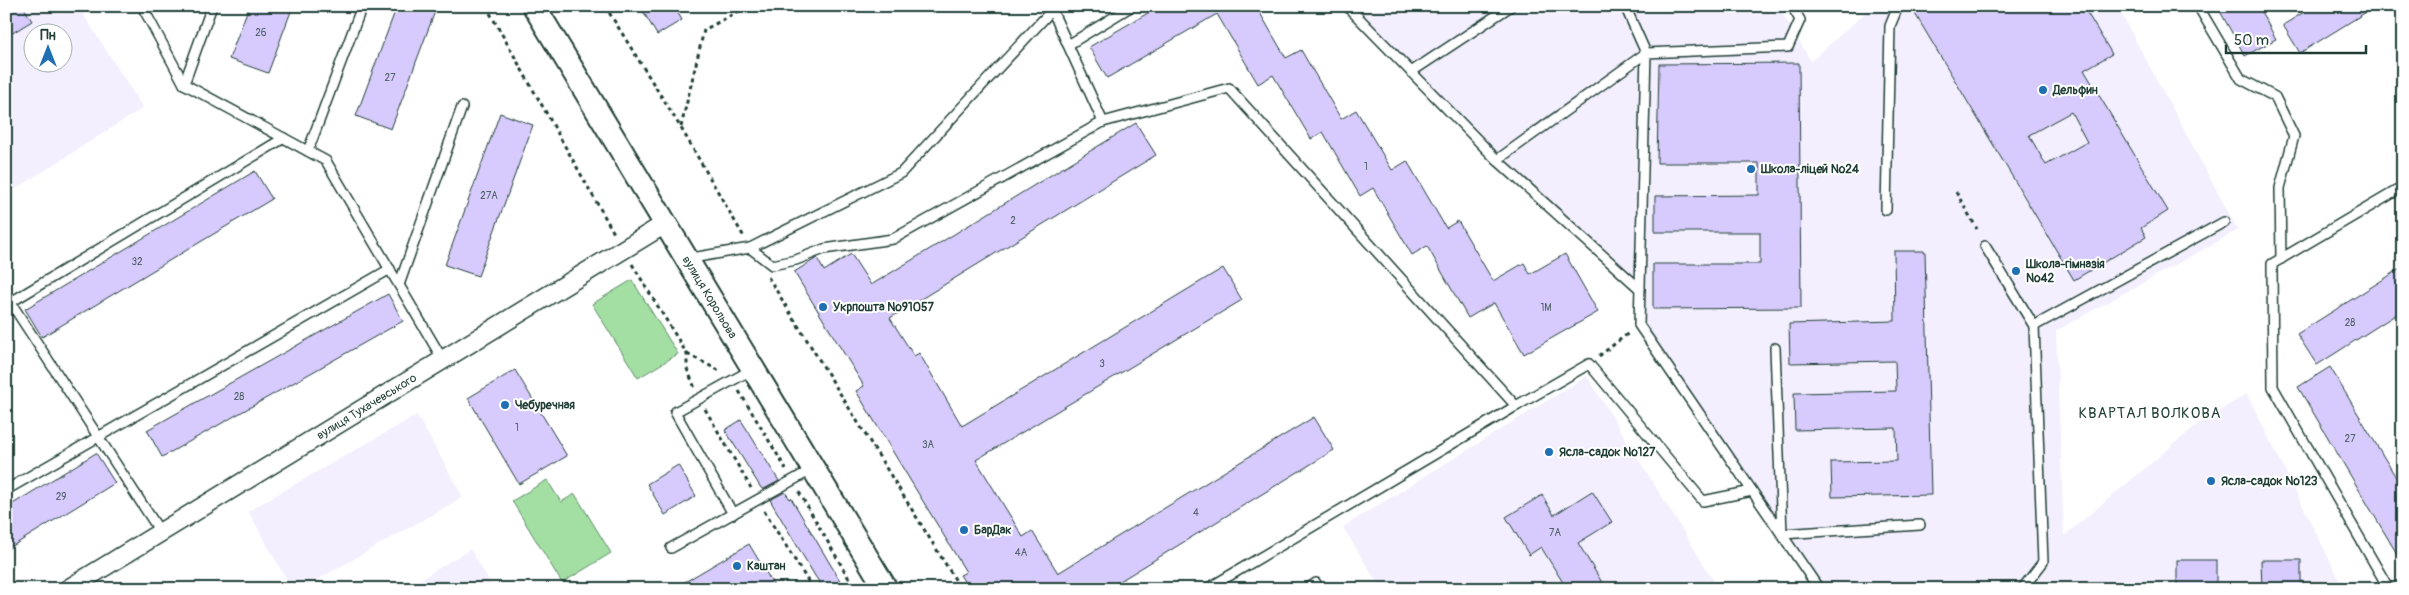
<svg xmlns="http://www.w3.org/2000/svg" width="2409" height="595" font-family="Pangolin,sans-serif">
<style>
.built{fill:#f3effe;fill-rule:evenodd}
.green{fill:#a3dea3;stroke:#618e6c}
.building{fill:#d7cbfd;stroke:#1f3d34;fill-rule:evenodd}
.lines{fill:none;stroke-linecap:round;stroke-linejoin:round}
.service-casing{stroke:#1f3d34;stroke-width:12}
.minor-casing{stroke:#1f3d34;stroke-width:21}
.tertiary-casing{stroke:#1f3d34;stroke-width:26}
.path{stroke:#1f3d34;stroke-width:3;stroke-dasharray:4 4;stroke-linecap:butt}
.service{stroke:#fff;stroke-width:9}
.minor{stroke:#fff;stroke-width:18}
.tertiary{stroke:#fff;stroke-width:22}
.poi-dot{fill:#1f6fb2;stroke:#fff;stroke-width:2}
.labels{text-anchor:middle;stroke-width:4;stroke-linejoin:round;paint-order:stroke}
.number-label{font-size:10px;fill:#4d6066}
.poi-label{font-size:12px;font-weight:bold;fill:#1f3d34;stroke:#fff;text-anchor:start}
.street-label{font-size:12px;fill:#1f3d34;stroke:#fff}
.quarter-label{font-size:15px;letter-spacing:1px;fill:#1f3d34;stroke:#fff}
</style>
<rect width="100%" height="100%" fill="#fff"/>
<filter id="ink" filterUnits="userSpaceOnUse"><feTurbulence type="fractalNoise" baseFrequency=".02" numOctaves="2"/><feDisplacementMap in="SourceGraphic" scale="10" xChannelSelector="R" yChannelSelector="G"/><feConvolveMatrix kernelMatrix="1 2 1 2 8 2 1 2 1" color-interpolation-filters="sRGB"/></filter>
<g filter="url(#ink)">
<g class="built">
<path d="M6 6H78L143 108 6 195ZM32 32H62V62H32Z"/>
<path d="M1347 6H1778L1811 61 1873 6H2117L2238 230 2056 331 2064 536 2198 424 2247 394 2344 589H1819L1639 325 1640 289 1497 160Z"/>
<path d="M1587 376 1719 589H1381L1343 527Z"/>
<path d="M417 415 463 497 301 589H292L248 511Z"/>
<path d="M470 549 494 589H405Z"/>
</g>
<g class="green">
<path d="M632 280 678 354 638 378 592 304Z"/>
<path d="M547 480 561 502 575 494 611 553 562 583 512 501Z"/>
</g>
<g class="building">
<path d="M6 6H23L32 21 6 37Z"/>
<path d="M249 6H293L268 73 229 59Z"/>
<path d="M397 6H437L391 129 356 116Z"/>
<path d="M640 6H674L682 20 657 35Z"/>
<path d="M1160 6H1256L1286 58 1301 50 1341 119 1356 110 1392 170 1407 161 1446 228 1458 221 1493 281 1524 263 1530 274 1565 254 1598 312 1524 354 1494 303 1468 318 1427 246 1412 255 1373 188 1360 196 1323 132 1311 139 1273 75 1258 84 1217 14 1107 78 1089 47Z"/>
<path d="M1923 6H2083L2112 54 2084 70 2168 211 2141 228 2146 237 2074 280 1914 12ZM2071 112 2087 142 2046 165 2029 135Z"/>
<path d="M2217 6H2258L2276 39 2245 56Z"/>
<path d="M2314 6H2376L2300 53 2283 25Z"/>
<path d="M1799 63 1801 308 1653 309V264H1760V232H1655V196L1759 195V163H1657L1659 64Z"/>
<path d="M500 113 533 125 478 276 445 265Z"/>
<path d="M1136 123 1156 155 890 318 914 356 919 353 962 426 1223 268 1242 300 976 460 1023 537 1032 531 1058 573 1314 417 1334 450 1107 589H969L960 575 966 572 856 391 864 386 794 272 817 258 824 271 851 254 871 285Z"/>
<path d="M255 171 272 199 42 337 25 309Z"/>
<path d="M1894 251H1925L1931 495 1832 497 1831 462 1897 461 1896 428 1795 430 1794 393 1896 391 1895 361 1790 363 1789 324 1895 321Z"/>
<path d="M2403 267V310L2317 365 2297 334Z"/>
<path d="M388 294 403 321 162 457 147 430Z"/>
<path d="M2330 367 2403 489V564L2298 387Z"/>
<path d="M515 370 567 456 519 484 468 398Z"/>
<path d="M741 420 779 481 764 489 761 488 725 430Z"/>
<path d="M96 453 115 483 6 550V508Z"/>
<path d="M678 465 696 496 665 515 647 484Z"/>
<path d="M1592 491 1612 522 1578 543 1606 589H1567L1541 547 1529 555 1506 517 1542 495 1554 515Z"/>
<path d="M785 492 790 499 791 498 845 589H824L815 576 770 500Z"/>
<path d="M749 544 776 589H673Z"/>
<rect x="2177" y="560" width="39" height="29"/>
<path d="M2261 560H2301V589H2262Z"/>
</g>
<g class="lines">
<defs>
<g id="service">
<path d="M142 6 184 84 326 161 443 360"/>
<path d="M1347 6 1497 160 1646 53 1625 6"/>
<path d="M1792 6 1800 20 1788 47 1646 53 1639 325 1819 589"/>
<path d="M2198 6 2241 79 2275 97 2294 136 2280 188 2281 259"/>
<path d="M1052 10 1103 122"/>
<path d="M1068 45 1132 6"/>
<path d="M1411 72 1511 6"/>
<path d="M184 84 212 6"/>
<path d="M308 151 362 6"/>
<path d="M1497 160 1640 289"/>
<path d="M1886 210 1890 26 1897 9 1902 6"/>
<path d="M1985 246 2034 326 2043 562 2022 589"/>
<path d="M750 248 772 265 796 260 824 249 893 239 1103 122 1229 88 1516 406 1207 589"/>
<path d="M686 259 750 248 901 173 1052 10 1058 6"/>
<path d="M399 285 462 107"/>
<path d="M11 303 161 533"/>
<path d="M6 305 284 138"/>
<path d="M2034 326 2224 222"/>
<path d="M1775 348 1782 534 1920 525"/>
<path d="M1516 406 1589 364 1703 501 1752 491"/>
<path d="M6 490 390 269"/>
<path d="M733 514 675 412 753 369"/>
<path d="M671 548 813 469"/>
<path d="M1307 589 1316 583"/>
<path d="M2389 589 2273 387 2272 264 2403 187"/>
</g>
<g id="minor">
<path id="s1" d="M68 589 665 224"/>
</g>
<g id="tertiary">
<path id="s2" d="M534 6 886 589"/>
</g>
</defs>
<use href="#service" class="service-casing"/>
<use href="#minor" class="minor-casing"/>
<use href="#tertiary" class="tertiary-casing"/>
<g class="path">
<path d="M486 6 615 235"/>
<path d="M605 6 681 128 744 237"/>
<path d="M681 127 704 30 748 6"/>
<path d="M1956 192 1977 229"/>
<path d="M632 264 687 354V369L695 388"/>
<path d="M768 277 961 589"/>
<path d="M687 354 722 372"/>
<path d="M1599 356 1630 332"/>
<path d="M739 391 786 469"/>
<path d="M705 409 751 488"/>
<path d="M799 492 855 589"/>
<path d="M764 511 813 589"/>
</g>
<use href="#service" class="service"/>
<use href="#minor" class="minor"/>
<use href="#tertiary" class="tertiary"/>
</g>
</g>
<g class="poi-dot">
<circle cx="2043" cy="90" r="5"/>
<circle cx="1751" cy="169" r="5"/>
<circle cx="2016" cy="271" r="5"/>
<circle cx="823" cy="307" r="5"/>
<circle cx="505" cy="405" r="5"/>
<circle cx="1549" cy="452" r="5"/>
<circle cx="2211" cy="481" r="5"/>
<circle cx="964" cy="530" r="5"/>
<circle cx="737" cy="566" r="5"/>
</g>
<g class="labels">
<g class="number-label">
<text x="261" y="36">26</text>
<text x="390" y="81">27</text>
<text x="1366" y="170">1</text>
<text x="489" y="199">27А</text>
<text x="1013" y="224">2</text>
<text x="137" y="265">32</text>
<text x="1546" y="311">1М</text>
<text x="2350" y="326">28</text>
<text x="1102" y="367">3</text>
<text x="239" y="400">28</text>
<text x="517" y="431">1</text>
<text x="2350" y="442">27</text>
<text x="928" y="448">3А</text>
<text x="61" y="500">29</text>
<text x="1196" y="516">4</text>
<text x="1555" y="536">7А</text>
<text x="1021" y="556">4А</text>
</g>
<g class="poi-label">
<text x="2053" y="94">Дельфин</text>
<text x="1761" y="173">Школа-ліцей №24</text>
<text x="2026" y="268">Школа-гімназія<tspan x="2026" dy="14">№42</tspan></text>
<text x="833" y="311">Укрпошта №91057</text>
<text x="515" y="409">Чебуречная</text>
<text x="1559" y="456">Ясла-садок №127</text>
<text x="2221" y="485">Ясла-садок №123</text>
<text x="974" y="534">БарДак</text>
<text x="747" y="570">Каштан</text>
</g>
<g class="street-label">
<text dy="4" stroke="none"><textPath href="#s2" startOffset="340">вулиця Корольова</textPath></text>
<text dy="4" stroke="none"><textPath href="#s1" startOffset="350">вулиця Тухачевського</textPath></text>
</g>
<g class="quarter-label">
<text x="2150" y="418">КВАРТАЛ ВОЛКОВА</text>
</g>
</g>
<rect width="2409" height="595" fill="none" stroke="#fff" stroke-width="25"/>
<rect x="12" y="12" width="2384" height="570" fill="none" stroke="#1f3d34" stroke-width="2" filter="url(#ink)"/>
<g transform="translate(48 48)"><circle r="24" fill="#ffffff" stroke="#a5b1ae"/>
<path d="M0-4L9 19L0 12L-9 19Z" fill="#1f6fb2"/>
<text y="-8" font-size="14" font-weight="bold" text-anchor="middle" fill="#1f3d34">Пн</text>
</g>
<path d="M2226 45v8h140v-8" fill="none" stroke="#1f3d34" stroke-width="2.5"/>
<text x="2234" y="45" font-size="15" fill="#1f3d34" stroke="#ffffff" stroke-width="4" paint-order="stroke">50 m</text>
</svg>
